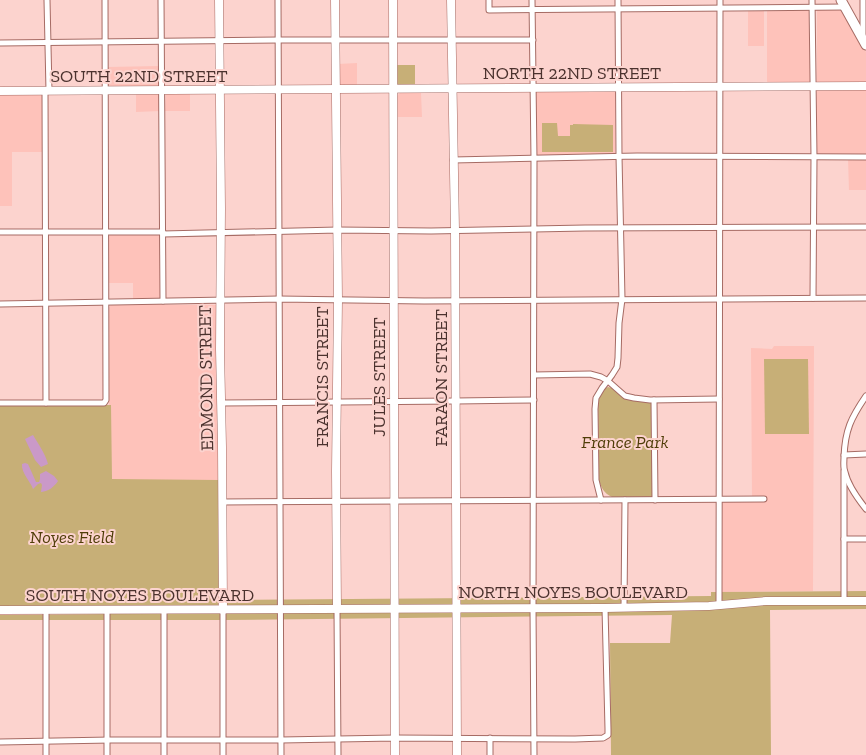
<svg xmlns="http://www.w3.org/2000/svg" width="866" height="755" font-family="'Zilla Slab',serif">
<style>
.built{fill:#fec2ba}
.green{fill:#c7af77}
.water{fill:#ca99c8}
.lines{fill:none;stroke-linecap:round;stroke-linejoin:round}
.street-casing{stroke:#a66b64;stroke-width:7}
.secondary-casing{stroke:#a66b64;stroke-width:9}
.primary-casing{stroke:#a66b64;stroke-width:11}
.street{stroke:#fff;stroke-width:5}
.secondary{stroke:#fff;stroke-width:8}
.primary{stroke:#fff;stroke-width:9}
.labels{text-anchor:middle;stroke-width:4;stroke-linejoin:round;paint-order:stroke}
.street-label{font-size:18px;fill:#4b322e;stroke:#fcd3ce}
.park-label{font-size:18px;font-style:italic;fill:#4f3d08;stroke:#fcd3ce}
</style>
<rect width="100%" height="100%" fill="#fcd3ce"/>
<g class="built">
<path d="M767 9 807 10 809 11 810 81 809 82 767 83Z"/>
<rect x="748" y="10" width="16" height="36"/>
<path d="M817 10H841L844 12 866 52V83L817 82Z"/>
<path d="M357 63V87L339 86 338 64Z"/>
<path d="M160 66 159 87 109 88 108 86V67Z"/>
<path d="M866 89V154H818L817 153V90Z"/>
<path d="M536 91H615V154L612 155H536Z"/>
<path d="M190 93V111H165L166 94Z"/>
<path d="M400 93H421L422 117H397V96Z"/>
<path d="M0 94H41L43 97V152H12V206H0Z"/>
<path d="M136 94H158L160 95V111L136 112Z"/>
<path d="M866 158V190H849L848 159Z"/>
<path d="M110 234H159L161 236V305H218L219 480H111V405H109L108 309 111 305H133V283H109V236Z"/>
<path d="M774 346H814L813 591 720 592 721 503 724 501H752L751 348 772 349Z"/>
</g>
<g class="green">
<path d="M396 65H415V86H397Z"/>
<path d="M542 123H557L558 136H570V125H573V124L613 125V152H542Z"/>
<path d="M764 359H808L809 434H765Z"/>
<path d="M608 387 612 388 624 397 650 401 653 406 652 497H612C604 493 602 489 599 481L598 402 603 390Z"/>
<path d="M0 405H111L112 479 219 480V599L218 605 214 606 0 607Z"/>
<path d="M866 591V609L770 610 771 755H611L610 643H670L672 615 225 620H0V615L225 613V600L711 596V592Z"/>
</g>
<g class="water">
<path d="M33 435C39 445 45 453 48 464L41 467 35 460 25 439Z"/>
<path d="M25 463 28 464 36 482H39L40 479V474L46 471 54 476 58 481C54 487 49 491 41 492L42 485 41 483 38 484 33 489C31 482 21 473 22 464Z"/>
</g>
<g class="lines">
<defs>
<g id="street">
<path d="M47 0 49 91"/>
<path d="M161 0 163 301"/>
<path d="M278 0 281 755"/>
<path d="M489 0V10L845 7"/>
<path d="M532 0 534 159 533 608 534 755"/>
<path d="M812 0 814 157 813 298"/>
<path d="M863 34V0"/>
<path d="M0 43 279 40H533"/>
<path d="M45 91 46 403"/>
<path d="M453 160 637 156 866 157"/>
<path d="M0 232H163"/>
<path d="M163 234 338 230 431 231 585 228 866 227"/>
<path d="M0 304 279 299 424 301 866 298"/>
<path d="M534 375 590 374 601 377 608 381 625 396 634 398 650 400 719 399"/>
<path d="M866 396C851 418 845 430 844 457 844 462 843 468 845 472 848 486 858 499 866 509"/>
<path d="M654 400 655 500"/>
<path d="M0 403H104L106 400 105 0"/>
<path d="M221 403 456 401 534 400"/>
<path d="M844 455 866 454"/>
<path d="M601 500 596 480 595 409 596 398 602 388 612 375 617 367 618 358 619 323 622 299 619 156 618 0"/>
<path d="M222 502 764 499"/>
<path d="M844 539H866"/>
<path d="M844 601V471"/>
<path d="M719 605 720 0"/>
<path d="M624 607 625 500"/>
<path d="M337 609 338 755"/>
<path d="M107 610V755"/>
<path d="M223 610V755"/>
<path d="M490 738V755"/>
<path d="M0 742 111 740H281L395 738 575 739 603 738 608 735V729L605 608"/>
<path d="M46 755V610"/>
<path d="M164 755V610"/>
</g>
<g id="secondary">
<path d="M219 0 221 208 220 349 222 447 223 610"/>
<path d="M335 0 338 300 336 471 337 609"/>
<path d="M393 0 395 755"/>
<path d="M451 0 455 230 457 755"/>
<path d="M0 91 866 86"/>
<path d="M0 610 605 608 709 606 766 601H866"/>
</g>
<path id="primary" d="M841 0 866 45"/>
</defs>
<use href="#street" class="street-casing"/>
<use href="#secondary" class="secondary-casing"/>
<use href="#primary" class="primary-casing"/>
<use href="#street" class="street"/>
<use href="#secondary" class="secondary"/>
<use href="#primary" class="primary"/>
</g>
<g class="labels">
<g class="street-label">
<text x="572" y="79">NORTH 22ND STREET</text>
<text x="139" y="82">SOUTH 22ND STREET</text>
<text transform="translate(322 377) rotate(-90)" y="6">FRANCIS STREET</text>
<text transform="translate(379 377) rotate(-90)" y="6">JULES STREET</text>
<text transform="translate(206 378) rotate(-91)" y="6">EDMOND STREET</text>
<text transform="translate(441 378) rotate(-90)" y="6">FARAON STREET</text>
<text x="573" y="598">NORTH NOYES BOULEVARD</text>
<text x="140" y="601">SOUTH NOYES BOULEVARD</text>
</g>
<g class="park-label">
<text x="625" y="448">France Park</text>
<text x="72" y="543">Noyes Field</text>
</g>
</g>
</svg>
